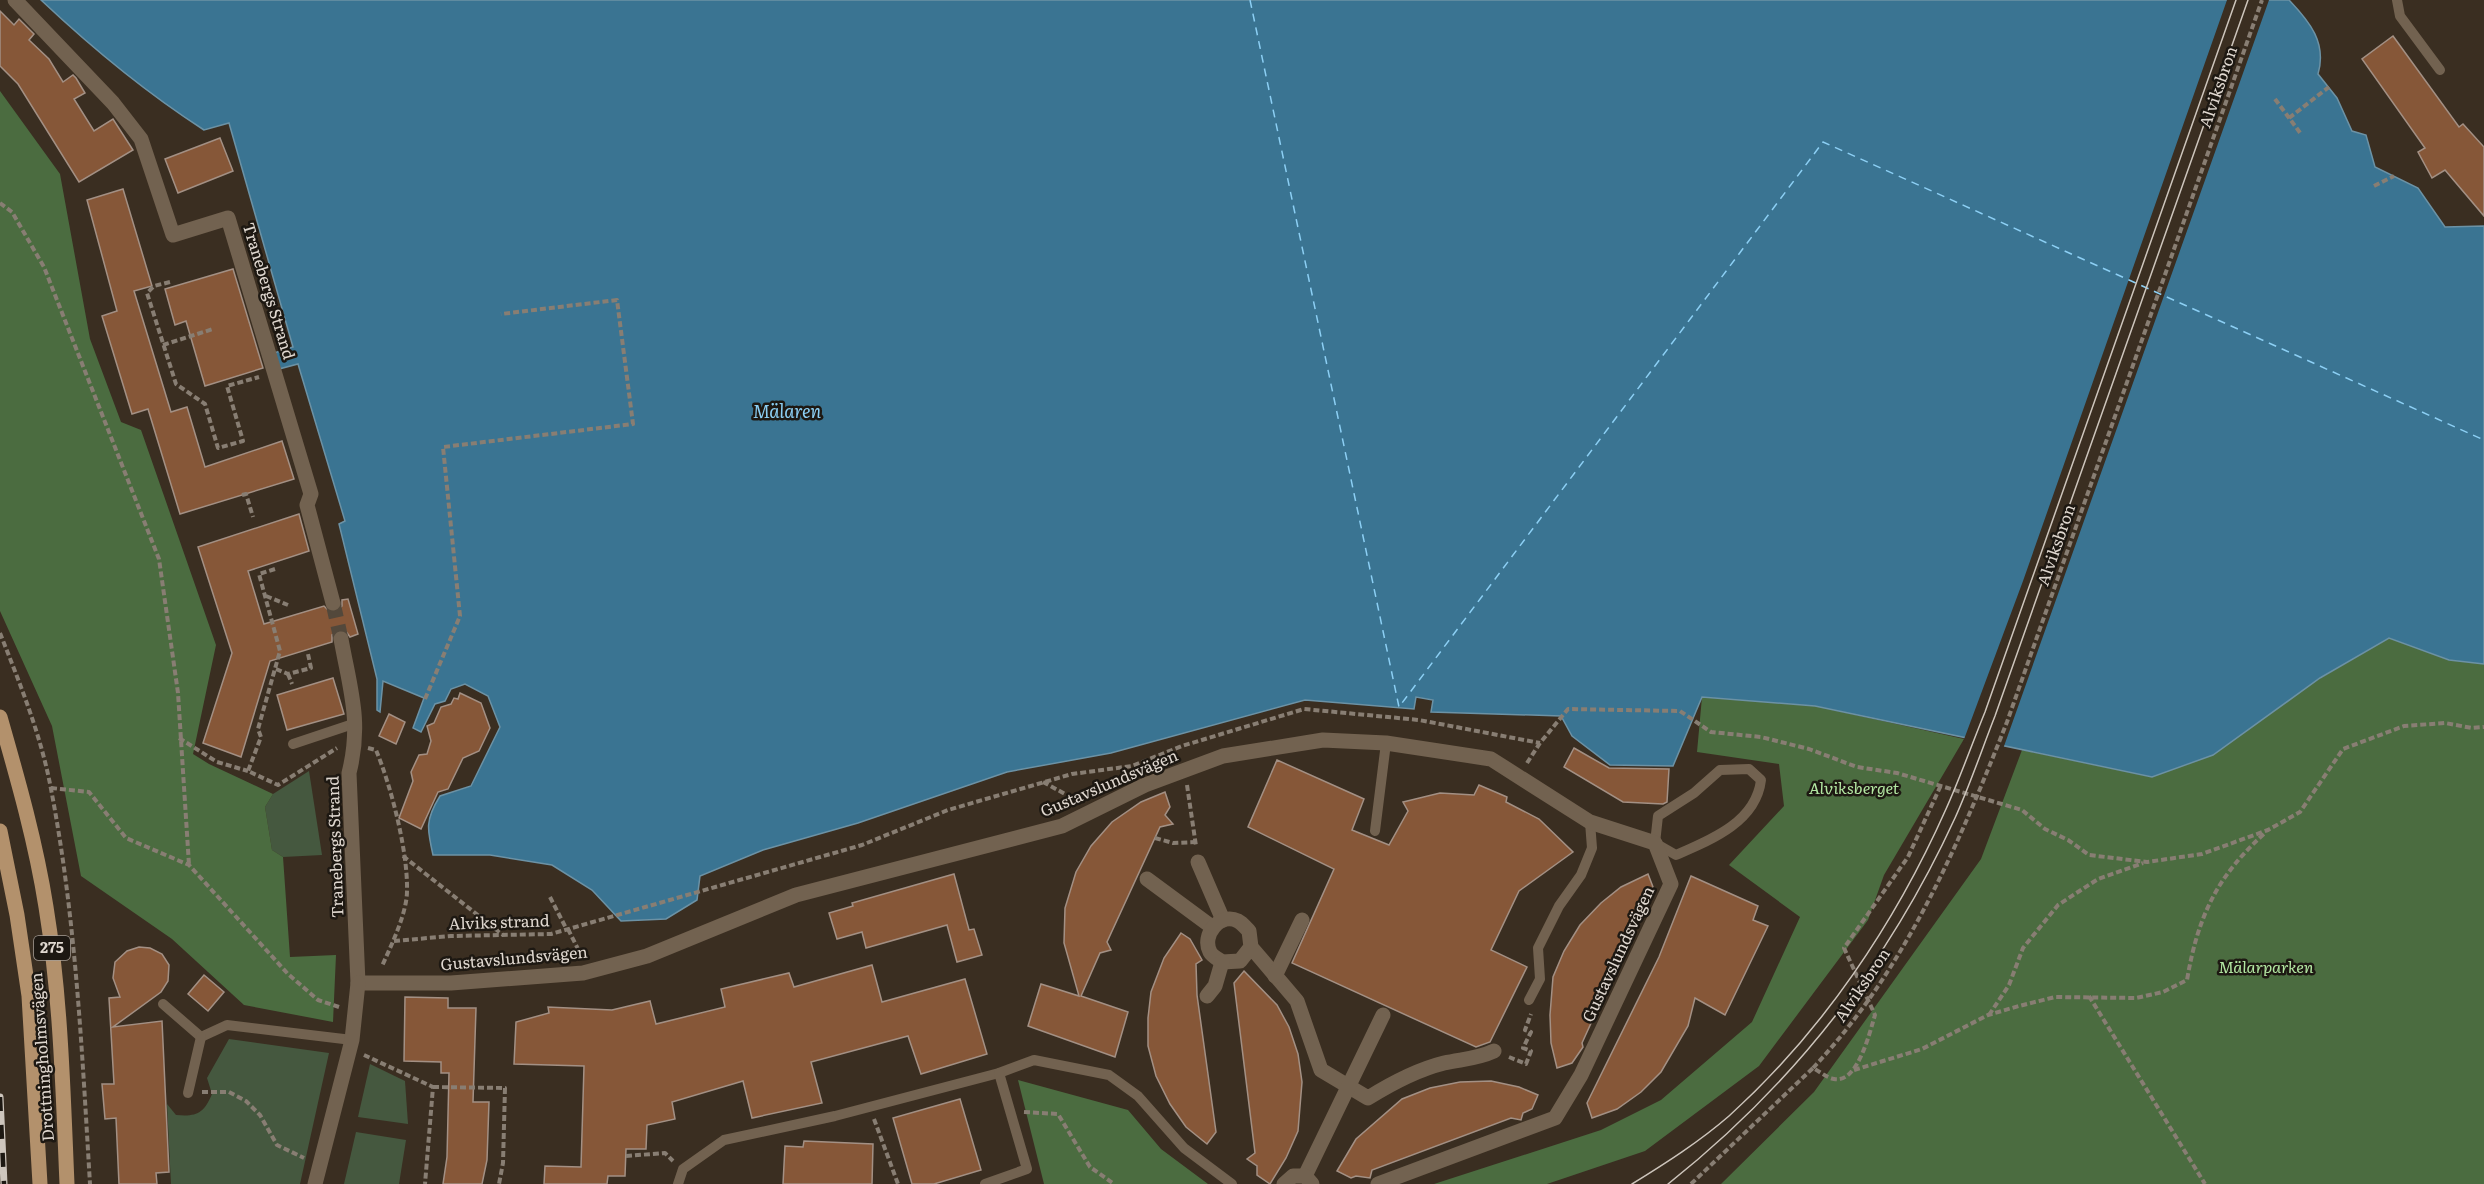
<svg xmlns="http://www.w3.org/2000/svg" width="2484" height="1184" font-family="Literata,serif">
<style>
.green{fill:#45583f}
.forest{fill:#4b6c40}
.water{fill:#3a7492;stroke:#6c92a5;stroke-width:1.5}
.pier{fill:#3a2e21}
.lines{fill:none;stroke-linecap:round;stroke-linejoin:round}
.ferry{stroke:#8ccff4;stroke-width:1.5;stroke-dasharray:8 6;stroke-linecap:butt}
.building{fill:#865738;stroke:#a39084;stroke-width:1.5}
.minor-tunnel{stroke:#53483b;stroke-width:15;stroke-dasharray:15 8;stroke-linecap:butt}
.path{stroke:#887e73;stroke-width:4;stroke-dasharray:6 3;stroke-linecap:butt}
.service{stroke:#726250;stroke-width:10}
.pedestrian{stroke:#726250;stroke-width:15}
.minor{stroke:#726250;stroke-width:15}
.tertiary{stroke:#726250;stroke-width:15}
.primary{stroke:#b3916c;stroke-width:15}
.tram{stroke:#cdc5bc;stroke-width:1.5}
.rail-casing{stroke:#cdc5bc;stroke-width:7}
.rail{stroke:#1d1812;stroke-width:4.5;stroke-dasharray:14;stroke-linecap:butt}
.path-bridge{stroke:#887e73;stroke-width:4;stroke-dasharray:6 3;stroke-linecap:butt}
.labels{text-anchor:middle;stroke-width:5;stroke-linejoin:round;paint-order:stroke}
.shield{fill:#1d1812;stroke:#a69e97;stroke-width:1.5}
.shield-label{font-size:15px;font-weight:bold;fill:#e0d8d0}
.street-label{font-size:16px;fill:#e0d8d0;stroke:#1d1812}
.park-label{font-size:16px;font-style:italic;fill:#b3e7a2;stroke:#1d1812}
.water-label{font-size:18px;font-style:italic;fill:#8ccff4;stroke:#1d1812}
</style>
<rect width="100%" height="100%" fill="#3a2e21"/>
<g class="green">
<path d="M309 771 322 855 283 857 272 850 265 807 273 794Z"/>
<path d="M229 1039 329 1053 300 1184H171L167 1104 176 1115C197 1117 204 1113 212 1094L207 1078Z"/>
<path d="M370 1064 405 1081 408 1124 358 1117Z"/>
<path d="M356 1132 406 1140 399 1184H344Z"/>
</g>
<g class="forest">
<path d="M0 91 60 174 90 339 121 422 141 430 216 645 193 754 209 764 273 794 265 807 272 850 283 857 290 957 336 955 333 1022 244 1005 172 939 81 876 52 726 0 611Z"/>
<path d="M2389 638 2449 660 2484 664V1184H1721L1814 1092 1981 859 2022 750 2152 777Z"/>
<path d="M1702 697 1815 706 1964 739 1884 875 1868 920 1759 1066 1645 1151 1547 1184H1434L1601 1130 1661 1100 1752 1022 1800 917 1729 865 1784 806 1779 764 1697 752Z"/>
<path d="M1018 1080 1128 1110 1161 1149 1208 1184H1044Z"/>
</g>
<path class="water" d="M41 0H2289C2310 22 2327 43 2318 74L2337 98 2352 131 2366 135 2375 167 2418 188 2445 227 2484 226V664L2449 660 2389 638 2320 678 2213 755 2152 777 1815 706 1702 697 1673 766 1610 765 1572 736 1561 716 1431 712 1433 700 1416 697 1414 709 1305 700 1111 753 1007 772 858 823 763 850 700 876 697 900 666 919 621 921 592 890 552 865 490 855H433C427 829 425 820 440 796L471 786 500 727 488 696 465 684 451 689 445 701 435 704 421 732 413 728 424 698 383 681 380 712 377 710V679L339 524 345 521 298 364 279 369 274 353 293 347 229 123 204 130C145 92 92 48 41 0Z"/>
<path class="pier" d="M2227 0H2269L2003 749 1963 742 2023 581Z"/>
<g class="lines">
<path class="ferry" d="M1250 0 1399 707 1823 142 2484 440"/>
</g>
<g class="building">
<path d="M0 11 14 25 19 19 34 34 29 40 49 59 63 82 73 75 76 78 85 93 74 99 94 131 113 119 133 150 79 182 18 84 0 66Z"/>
<path d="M2393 36 2459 127 2463 124 2484 147V216L2445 170 2432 178 2418 152 2425 148 2362 59Z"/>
<path d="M220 138 233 171 178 193 165 159Z"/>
<path d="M123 189 152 286 134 291 171 412 187 407 205 467 282 441 294 479 180 514 148 409 132 414 102 316 117 311 87 200Z"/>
<path d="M233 269 263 368 205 386 186 321 175 325 165 289Z"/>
<path d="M299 514 309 551 248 571 264 624 324 606 330 612H336L342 606V600L348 599 358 634 350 637 345 630H339L332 635V642L270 661 241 757 203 743 232 653 198 547Z"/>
<path d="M333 678 344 714 287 730 277 695Z"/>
<path d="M460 693 481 703 490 728 479 751 463 758 448 789 438 792 421 829 399 818 413 781 411 772 419 755 427 754 431 741 427 726 434 723 441 707 451 704 454 698 458 699Z"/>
<path d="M389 714 405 722 396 744 379 736Z"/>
<path d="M1574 748 1609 768 1669 769 1667 802 1663 804 1623 802 1564 767Z"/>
<path d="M1277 760 1364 799 1352 830 1389 845 1408 811 1403 802 1440 793 1474 795 1479 785 1507 797 1506 802 1539 819 1573 852 1519 891 1491 950 1527 967 1490 1042 1476 1047 1292 963 1334 869 1248 827Z"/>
<path d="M1165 792 1170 807 1165 815 1173 824 1160 827 1107 942 1111 950 1100 953 1081 996 1128 1012 1115 1057 1028 1026 1041 984 1079 996 1064 943 1065 908 1076 872 1091 846 1112 822 1141 802Z"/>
<path d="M954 874 969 930 974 929 982 955 957 962 947 925 866 948 862 932 837 939 829 913 853 906 852 903Z"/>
<path d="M1648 874 1653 887 1582 1043 1583 1047 1572 1063 1557 1068 1551 1043 1550 1015 1553 977 1564 951 1580 925 1601 903 1621 887Z"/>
<path d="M1691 876 1758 906 1753 920 1768 926 1725 1015 1695 998 1688 1026 1661 1072 1641 1092 1617 1109 1592 1118 1587 1103 1659 957Z"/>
<path d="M1181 933 1190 939 1202 960 1196 964 1197 995 1216 1132 1207 1144 1186 1127 1170 1104 1156 1076 1148 1046V1018L1151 992 1164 958Z"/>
<path d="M139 947 150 948 162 954 169 965 168 981 161 992 113 1027 162 1021 169 1172 156 1173 157 1184H119L116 1118 105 1119 102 1084H114L109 998 120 997 113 978 115 962 127 951Z"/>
<path d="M872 965 882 1002 965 979 987 1054 921 1074 908 1036 811 1062 822 1103 752 1118 743 1081 672 1102 675 1119 647 1125 646 1149H626L625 1176H608L607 1184H544L545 1166 581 1167 584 1066 514 1064 516 1022 549 1013 548 1007 612 1010 650 1001 656 1024 725 1007 721 989 789 973 794 987Z"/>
<path d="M1244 971 1277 1005 1289 1027 1298 1054 1302 1082 1298 1131 1286 1158 1270 1184 1257 1175V1166L1247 1159 1255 1153 1234 983Z"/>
<path d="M204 975 224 992 208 1011 188 994Z"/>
<path d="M405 997 448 998V1008H476L473 1102H489L487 1160 482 1184H443L447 1157 449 1073H441V1062L404 1061Z"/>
<path d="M1491 1081 1519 1087 1538 1095 1532 1109 1523 1113 1521 1120 1511 1118 1372 1170 1370 1178 1356 1176 1351 1178 1337 1171 1356 1139 1402 1099 1430 1088 1460 1082Z"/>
<path d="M960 1099 981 1170 934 1184H912L893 1118Z"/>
<path d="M804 1141 873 1144 872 1184H783L785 1146 803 1147Z"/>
</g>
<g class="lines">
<path class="minor-tunnel" d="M333 603 341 639"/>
<g class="path">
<path d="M2275 99 2301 134"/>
<path d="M2289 118 2329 87"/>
<path d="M2374 186 2394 176"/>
<path d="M0 203 12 212 44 267 159 559 178 693 189 865"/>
<path d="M170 282 154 286 147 293 176 384 205 404 218 448 243 441 227 386 259 377"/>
<path d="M163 345 213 329"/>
<path d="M242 495 246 494 253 517"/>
<path d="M275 569 259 574 280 651 258 729 261 737 248 771 278 785 337 748"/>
<path d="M266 596 288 605"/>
<path d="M0 633C20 684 41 735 51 789 76 919 82 1052 90 1184"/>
<path d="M276 669 288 674 311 668 308 654"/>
<path d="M288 674 292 684"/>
<path d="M425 699 460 616 443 447 633 424 617 300 501 314"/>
<path d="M179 738 217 762 248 771"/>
<path d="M368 748 376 750C391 786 408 851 407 891 407 913 391 946 382 966"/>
<path d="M1527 763 1540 743 1568 709 1680 711 1711 732 1761 737 1809 749 1857 767 1897 773 2022 810 2045 829 2068 840 2089 855 2147 862 2202 854 2268 830 2300 812 2343 749 2404 726 2445 723 2472 728 2484 727"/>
<path d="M1043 782 1078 801"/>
<path d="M1187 785 1196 846"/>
<path d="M51 788 89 792 126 838 189 865 288 974 318 1000 339 1007"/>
<path d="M1155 838 1173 843 1196 842"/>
<path d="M403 856 503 935"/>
<path d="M550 897 567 930"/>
<path d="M568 929 582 957"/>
<path d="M394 941 451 936 551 934 862 845 948 810 1072 774 1132 766 1182 746 1304 709 1419 720 1540 743"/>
<path d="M2089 996 2205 1184"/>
<path d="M1989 1015 2009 985 2023 948 2058 905 2098 879 2143 863"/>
<path d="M364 1055 433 1087 425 1184"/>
<path d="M1509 1057 1526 1064 1531 1051 1523 1048 1531 1032 1525 1030 1531 1014"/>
<path d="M1854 1070 1922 1049 1988 1015 2019 1006 2055 997 2136 998 2163 992 2187 980C2198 916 2217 876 2265 833"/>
<path d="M433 1087 505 1088 503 1163 499 1184"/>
<path d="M202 1092H229L246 1101 260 1115 277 1145 304 1158"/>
<path d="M1024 1112 1058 1114 1090 1167 1114 1184"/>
<path d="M874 1119 898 1184"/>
<path d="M626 1156 665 1153 673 1161"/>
<path d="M1691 1184 1813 1068C1819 1071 1827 1078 1834 1079 1858 1084 1870 1031 1875 1015L1844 948 1908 857 1941 785"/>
</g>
<g class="service">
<path d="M2397 0 2400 16 2440 70"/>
<path d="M293 744 356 723"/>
<path d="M1749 769 1761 780C1756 822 1711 840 1676 855L1655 843 1658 816 1694 793 1720 770Z"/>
<path d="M1375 831 1386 743"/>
<path d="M1529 1000 1540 979 1538 948 1559 906 1581 875 1592 848 1590 822"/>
<path d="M163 1004 201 1037"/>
<path d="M201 1037 227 1025 352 1040"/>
<path d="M188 1093 201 1037"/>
<path d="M678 1184 683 1169 724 1140 835 1116 999 1073 1034 1060 1109 1075 1138 1096 1184 1148 1232 1184"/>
<path d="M985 1184 1027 1169 999 1073"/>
</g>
<g class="pedestrian">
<path d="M1198 862 1223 920"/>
<path d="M1147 879 1212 927"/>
<path d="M1251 947 1240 961 1222 962C1218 959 1212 956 1210 952 1201 935 1220 912 1238 921 1242 923 1246 928 1249 931L1251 947 1297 1001 1321 1070 1368 1098C1392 1083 1416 1070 1444 1063 1462 1059 1477 1059 1494 1051"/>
<path d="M1275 976 1302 920"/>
<path d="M1207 996 1215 986 1222 962"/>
<path d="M1305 1176 1383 1015"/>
</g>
<g class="minor">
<path d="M15 0 113 103 141 139 173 235 228 218 311 494 307 505 333 603"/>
<path d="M341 639C350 689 362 722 349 773L358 983H451L583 973 647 956 796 895 1062 826 1145 785 1223 756 1323 740 1386 743 1491 759 1590 822 1655 843 1671 884 1581 1075 1555 1118 1378 1184"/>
<path d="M1284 1184 1293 1176H1305L1312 1184"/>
</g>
<path class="tertiary" d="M315 1184 352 1040 358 983"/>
<g class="primary">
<path d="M0 717C18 780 36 843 46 907 61 999 63 1092 67 1184"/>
<path d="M0 831 17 915 29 996 40 1184"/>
</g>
<g class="tram">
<path d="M1632 1184C1666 1163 1699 1142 1729 1116 1822 1032 1895 924 1946 809 1960 778 1972 744 1985 712L2236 0"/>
<path d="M1668 1184C1793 1085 1889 962 1955 818 1970 785 1982 749 1995 716L2248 0"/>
</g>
<defs>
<path id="rail" d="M0 1097 4 1184"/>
</defs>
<use href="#rail" class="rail-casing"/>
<use href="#rail" class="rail"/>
<path class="path-bridge" d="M1813 1068C1906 969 1958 846 2007 722L2262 0"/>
</g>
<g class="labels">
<rect class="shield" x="34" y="936" width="36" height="24" rx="4.5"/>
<g class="shield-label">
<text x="52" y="953">275</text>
</g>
<g class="street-label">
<text transform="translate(2218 87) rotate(-71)" y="6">Alviksbron</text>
<text transform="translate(269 291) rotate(73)" y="6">Tranebergs Strand</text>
<text transform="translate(2056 545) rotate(-71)" y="6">Alviksbron</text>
<text transform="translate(1109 783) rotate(-23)" y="6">Gustavslundsvägen</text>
<text transform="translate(335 847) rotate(-92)" y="6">Tranebergs Strand</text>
<text transform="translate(499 922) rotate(-2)" y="6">Alviks strand</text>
<text transform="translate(1618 954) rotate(-65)" y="6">Gustavslundsvägen</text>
<text transform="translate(514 958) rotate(-5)" y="6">Gustavslundsvägen</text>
<text transform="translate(1862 985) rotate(-56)" y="6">Alviksbron</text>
<text transform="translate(42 1057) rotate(-94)" y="6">Drottningholmsvägen</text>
</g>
<g class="park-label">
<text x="1854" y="794">Alviksberget</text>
<text x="2266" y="973">Mälarparken</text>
</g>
<g class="water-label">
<text x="787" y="418">Mälaren</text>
</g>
</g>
</svg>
